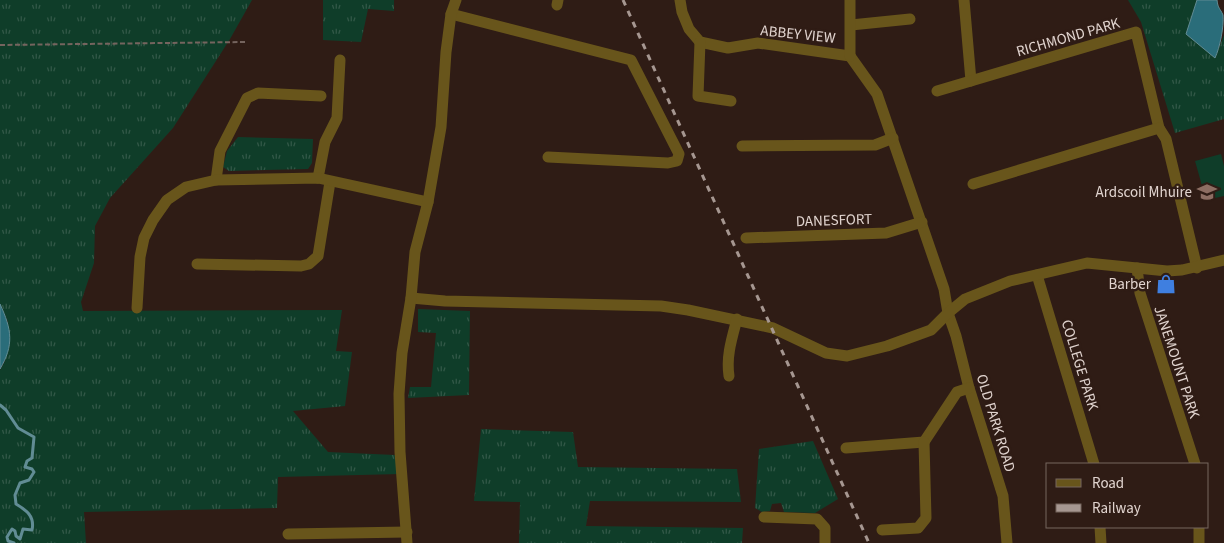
<svg xmlns="http://www.w3.org/2000/svg" width="1224" height="543" font-family="'Source Sans 3',sans-serif">
<style>
.grass{fill:url(#grass-tufts)}
.pitch{fill:#0f3d29}
.water{fill:#2a6d7a;stroke:#618c94}
.lines{fill:none;stroke-linecap:round;stroke-linejoin:round}
.stream{stroke:#618c94;stroke-width:3}
.path{stroke:#75645e;stroke-width:2;stroke-dasharray:5 2.5;stroke-linecap:butt}
.minor{stroke:#68551b;stroke-width:11}
.rail{stroke:#a69791;stroke-width:3;stroke-dasharray:6 6;stroke-linecap:butt}
.labels{text-anchor:middle;stroke-width:5;stroke-linejoin:round;paint-order:stroke}
.street-label{font-size:15px;fill:#e1d4cf;stroke:#2f1c15}
.poi-label{font-size:15px;fill:#e1d4cf;stroke:#2f1c15;text-anchor:end}
</style>
<defs>
<pattern id="grass-tufts" width="24" height="20" patternUnits="userSpaceOnUse" patternTransform="scale(1.25)"><rect width="24" height="20" fill="#0f3d29"/><path d="M3 7l-1-3M5 7V3M7 7l1-3M15 17l-1-3M17 17v-4M19 17l1-3" fill="none" stroke="#325847"/></pattern>
</defs>
<rect width="100%" height="100%" fill="#2f1c15"/>
<g class="grass">
<path d="M0 0H252L230 39 173 128 110 198 95 226 94 263 81 302 83 311 342 310 336 351 352 352 345 406 293 411 328 452 395 455 400 474 278 477 277 508 84 512 86 543H0V370L5 361 8 322 0 304Z"/>
<path d="M323 0H394V11L368 9 361 42 323 40Z"/>
<path d="M1128 0H1197L1186 34 1215 58 1224 35V119L1175 133 1141 22Z"/>
<path d="M238 137 313 139 312 163 308 169 229 171 223 167 227 151Z"/>
<path d="M418 309 470 311 469 395 408 398 410 387H431L436 333 418 332Z"/>
<path d="M481 429 573 432 578 467 737 469 741 502 590 501 586 526 743 528 742 543H519L520 502 474 501Z"/>
<path d="M813 441 838 499 815 513 784 512 781 503 772 504 770 511 762 512 755 508 759 449Z"/>
</g>
<path class="pitch" d="M1221 154 1224 166V196L1206 200 1195 161Z"/>
<g class="water">
<path d="M1197 0H1217C1218 9 1220 8 1223 15 1224 27 1220 47 1215 58L1186 34Z"/>
<path d="M0 304C12 330 14 345 0 369Z"/>
</g>
<g class="lines">
<path class="stream" d="M0 405 6 410 18 428 34 437 32 458 27 461 25 467 32 469 34 472 29 480 20 483 15 495 16 504C26 510 35 516 32 530L23 529 20 539 16 536 15 531 12 529 7 537 8 541 14 543"/>
<path class="path" d="M0 45 246 42"/>
<g class="minor">
<path d="M680 0 682 12 689 29 700 42 728 48 758 43 850 56"/>
<path d="M964 0 971 81"/>
<path d="M557 5 558 0"/>
<path d="M451 14 631 60 679 154 677 161 668 163 548 157"/>
<path d="M851 25 910 19"/>
<path d="M700 42 698 96 731 101"/>
<path d="M850 56 877 94 944 289 948 313 956 336 969 388 1003 496 1007 543"/>
<path d="M850 56V0"/>
<path d="M937 91 1136 32 1159 128"/>
<path d="M742 146 875 145 893 138"/>
<path d="M318 178 325 142 337 118 340 60"/>
<path d="M216 180 220 151 247 98 258 93 321 96"/>
<path d="M973 184 1159 128 1166 139 1197 268"/>
<path d="M746 238 886 233 922 222"/>
<path d="M197 264 301 266 309 264 318 256 330 182"/>
<path d="M1137 268 1140 293 1195 464"/>
<path d="M1037 275 1094 464"/>
<path d="M411 298 445 301 661 306 688 310 773 328 826 353 847 356 887 346 931 330 948 313 965 299 1010 281 1087 263 1167 271 1182 270 1224 260"/>
<path d="M137 308 140 257 144 238 153 220 167 200 186 187 216 180 318 178 428 202"/>
<path d="M729 376C726 356 732 338 737 319"/>
<path d="M846 448 924 442 957 392 969 388"/>
<path d="M764 517 817 519 825 528V543"/>
<path d="M1100 527 1101 543"/>
<path d="M1199 527V543"/>
<path d="M882 530 918 528 926 518 924 442"/>
<path d="M288 534 407 532"/>
<path d="M407 543 400 452 399 394 402 353 411 298 415 252 428 202 441 127 446 52 451 14 456 0"/>
</g>
<path class="rail" d="M623 0 869 543"/>
</g>
<defs>
<symbol id="school-bare" viewBox="-9 -9 18 18"><path d="M0-5L7-2L0 1L-7-2ZM-4 1L0 2.5L4 1V4Q0 6-4 4Z" fill="#8d6e63" stroke="#2f1c15" stroke-width="2.5" paint-order="stroke"/></symbol>
<symbol id="shop-bare" viewBox="-9 -9 18 18"><path d="M-5-2.5h2.3a2.7 3.5 0 0 1 5.4 0H5L5.5 6h-11ZM-1.5-2.5h3a1.5 2.3 0 0 0-3 0Z" fill="#3f7fe0" stroke="#2f1c15" stroke-width="2.5" paint-order="stroke"/></symbol>
</defs>
<g fill-rule="evenodd">
<use href="#school-bare" x="1193" y="178" width="28" height="28"/>
<use href="#shop-bare" x="1152" y="270" width="28" height="28"/>
</g>
<g class="labels">
<g class="street-label">
<text transform="translate(798 34) rotate(6)" y="5">ABBEY VIEW</text>
<text transform="translate(1068 37) rotate(-16)" y="5">RICHMOND PARK</text>
<text transform="translate(834 220) rotate(-2)" y="5">DANESFORT</text>
<text transform="translate(1177 362) rotate(72)" y="5">JANEMOUNT PARK</text>
<text transform="translate(1080 365) rotate(73)" y="5">COLLEGE PARK</text>
<text transform="translate(996 423) rotate(73)" y="5">OLD PARK ROAD</text>
</g>
<g class="poi-label">
<text x="1192" y="197">Ardscoil Mhuire</text>
<text x="1151" y="289">Barber</text>
</g>
</g>
<rect x="1046" y="463" width="162" height="65" fill="#2f1c15" stroke="#76665f"/>
<rect x="1056" y="479" width="25" height="8" fill="#68551b" stroke="#76665f"/>
<text x="1092" y="488" font-size="15" fill="#e1d4cf">Road</text>
<rect x="1056" y="504" width="25" height="8" fill="#a69791" stroke="#76665f"/>
<text x="1092" y="513" font-size="15" fill="#e1d4cf">Railway</text>
</svg>
